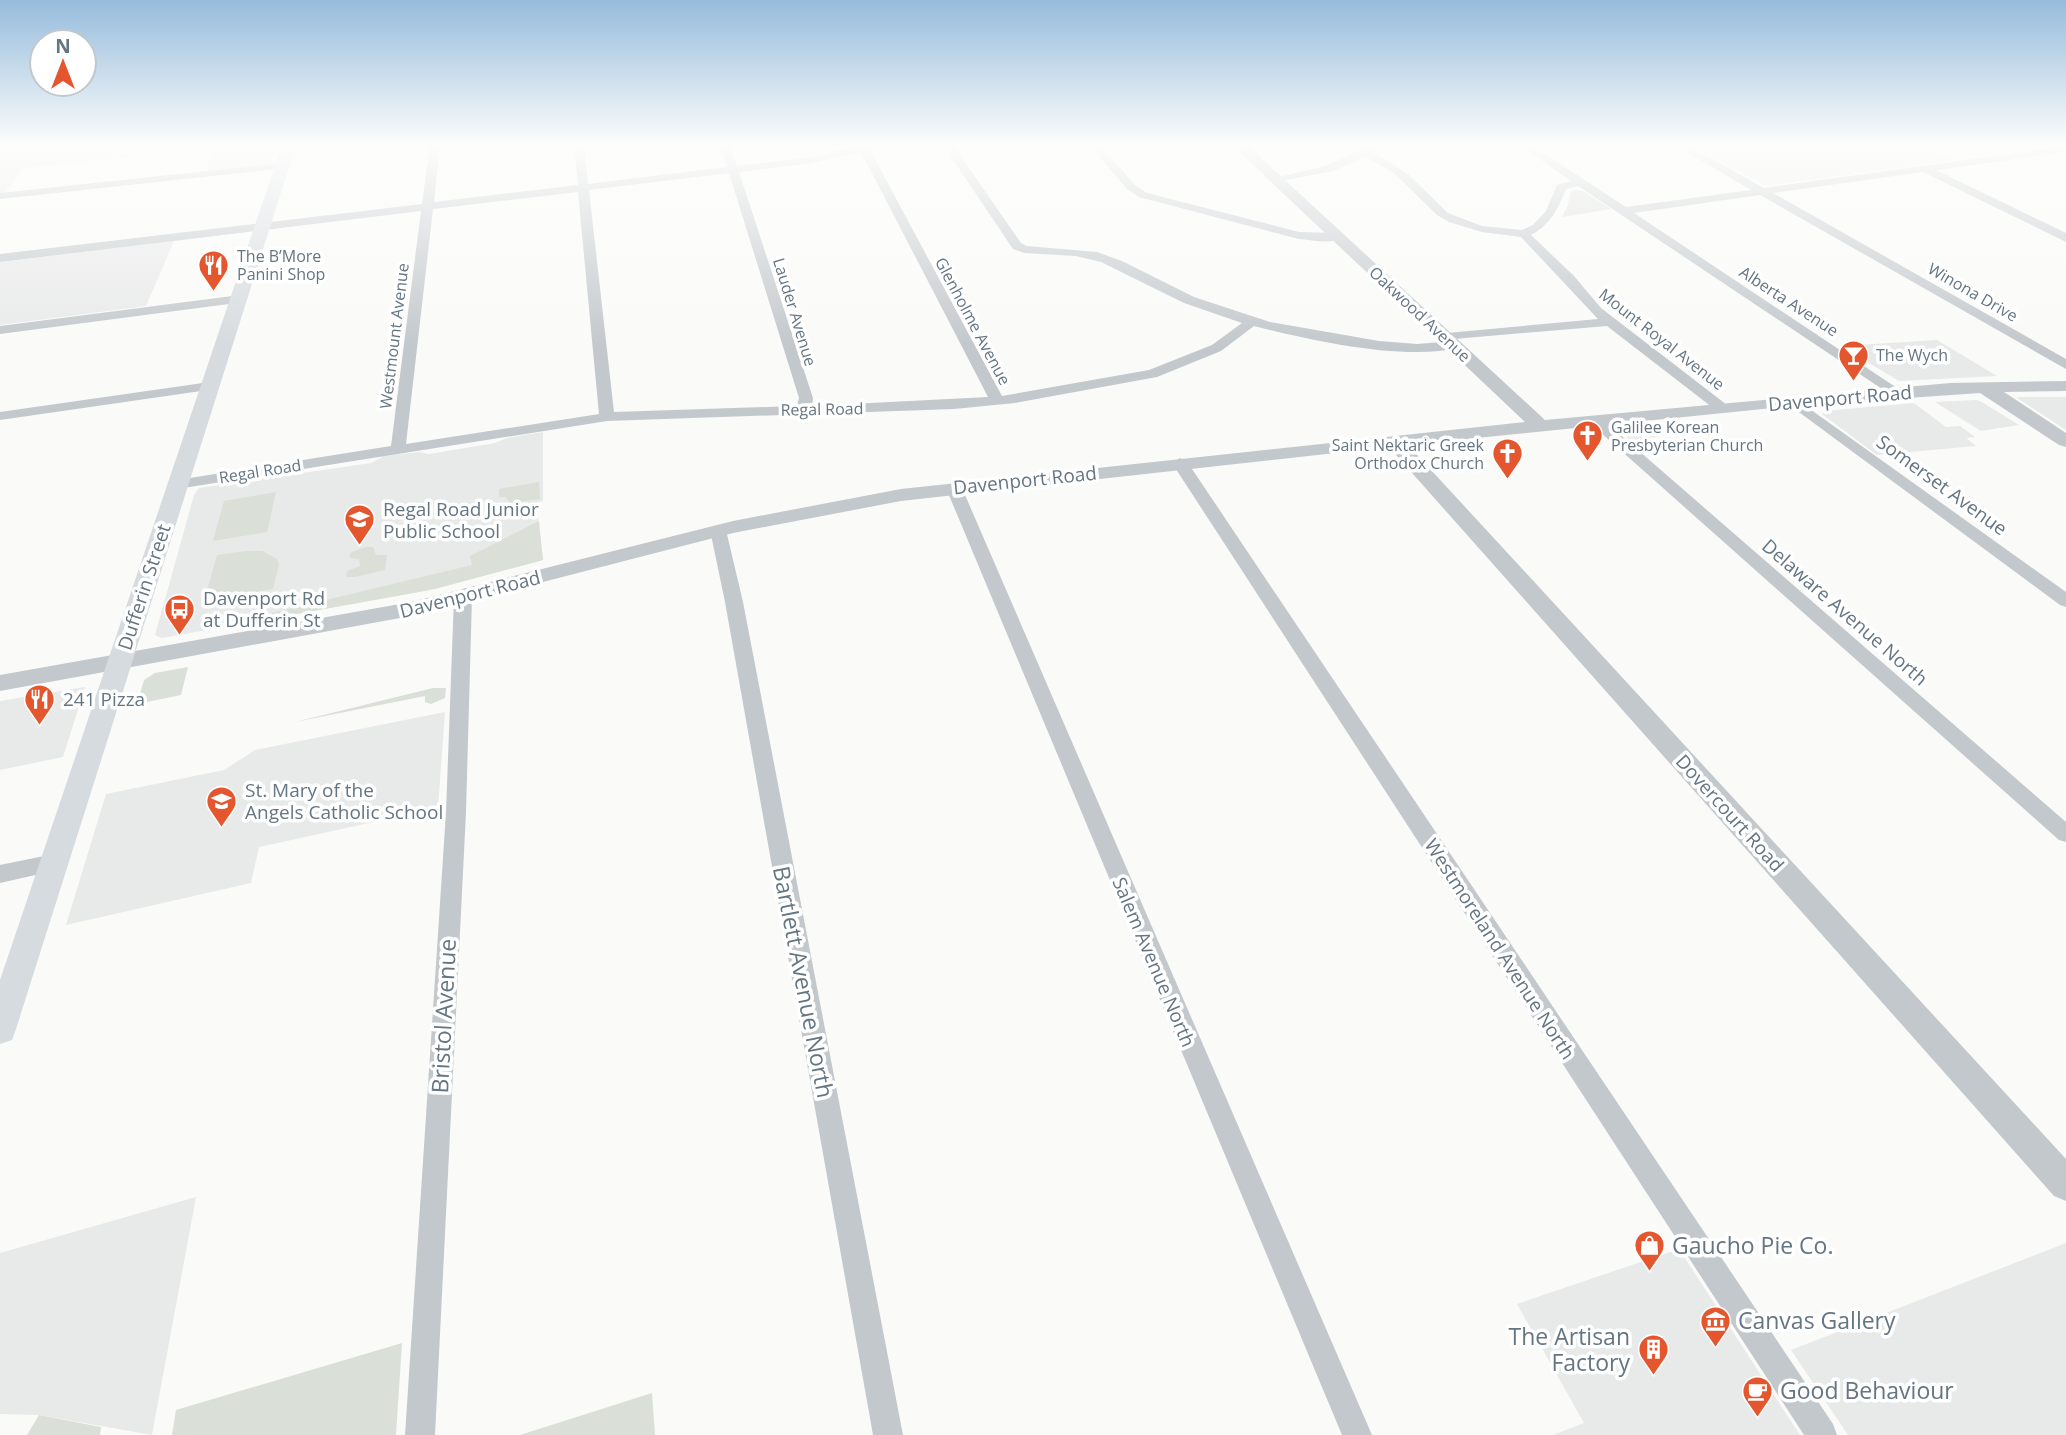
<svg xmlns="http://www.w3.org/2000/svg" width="2066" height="1435" font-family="'Open Sans',sans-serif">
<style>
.built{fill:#e8e9e9}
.green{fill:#dadfd7}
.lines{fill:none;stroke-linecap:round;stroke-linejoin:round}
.minor{fill:#c3c8cc;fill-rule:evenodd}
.tertiary{fill:#c3c8cc;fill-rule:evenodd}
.secondary{fill:#d6dbdf;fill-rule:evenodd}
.tram{stroke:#a2aab0;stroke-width:2}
.labels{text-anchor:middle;stroke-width:7;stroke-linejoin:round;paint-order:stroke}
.far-poi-label{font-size:16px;fill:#657683;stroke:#fff;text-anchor:start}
.far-street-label{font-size:16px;fill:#657683;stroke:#fff}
.street-label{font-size:19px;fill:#657683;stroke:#fff}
.poi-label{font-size:19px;fill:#657683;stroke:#fff;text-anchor:start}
.near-street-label{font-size:23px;fill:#657683;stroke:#fff}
.near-poi-label{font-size:23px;fill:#657683;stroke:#fff;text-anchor:start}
</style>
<rect width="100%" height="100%" fill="#fafaf8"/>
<g class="built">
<path d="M0 145H277L271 164 207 171 213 149 24 168 0 199Z"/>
<path d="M1690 145H1922L1954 160 1766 186Z"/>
<path d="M174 241 146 306 0 325V262Z"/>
<path d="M1937 340 1997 376 1899 381 1841 346Z"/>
<path d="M2018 397H2066V430L2017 398Z"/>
<path d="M1976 400 1980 401 2019 425 1981 431 1935 402Z"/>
<path d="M1914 403 1946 427 1960 426 1975 437 1966 438 1976 446 1877 455 1822 414 1825 411Z"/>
<path d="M1681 424 1689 431 1630 441 1626 436 1629 429Z"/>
<path d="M543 432V501L536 503 543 560 425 591 162 638 155 635 194 495 199 488 371 463 384 456 419 452 429 454 495 443 507 438Z"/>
<path d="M85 687 63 757 0 770V701Z"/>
<path d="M445 712 438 808 259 847 251 883 66 925 106 794 224 770 255 750Z"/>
<path d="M196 1197 152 1435 39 1415 0 1414V1253Z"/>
<path d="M2066 1243V1435H1848L1791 1350Z"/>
<path d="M1679 1249 1800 1435H1553L1584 1423 1517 1304Z"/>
</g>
<g class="green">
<path d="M1574 190 1583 191 1611 209 1562 217 1568 205 1571 191Z"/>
<path d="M539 482 540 499 511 503 505 497H499V489Z"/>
<path d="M276 492 267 532 213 541 224 501Z"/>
<path d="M539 521 543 560 435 589 241 624 243 620 472 565 470 556Z"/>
<path d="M365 547H373L376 555H387L385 570 355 577H346L347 571 360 566 359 559 350 558V553Z"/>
<path d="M247 551H262L277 559 279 565 273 589 204 601 217 555Z"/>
<path d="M188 667 181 695 137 704 144 680 155 673Z"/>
<path d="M433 688H446L445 698 431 704 425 702V696L295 722Z"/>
<path d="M402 1343 396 1435H172L176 1410Z"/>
<path d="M652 1393 655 1435H520Z"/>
<path d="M39 1415 101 1427 100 1435H27Z"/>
</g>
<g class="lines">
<g class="minor">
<path d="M430 145H440L434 202 578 185 574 145H584L588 184 727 167 720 145H730L737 166 812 157 857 145H883L870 150 1002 396 1149 370 1212 345 1242 323 1184 303 1101 262 1076 256 1024 253 1013 249 943 145H953L1021 243 1027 246 1097 252 1122 261 1194 297 1270 322 1379 341 1417 344 1454 341 1461 345 1459 348C1402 361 1310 340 1254 326L1221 351 1157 377 1015 403 954 409 607 421 177 489 171 487 169 484 171 481 391 446 421 211 0 262V254L422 204ZM861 152 988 397 812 406 813 398 739 172 812 163ZM729 173 799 398 797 406 614 412 589 190ZM578 192 599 414 406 444 433 209Z"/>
<path d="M1089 145H1100L1135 185 1147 193 1299 232 1338 233 1344 237C1332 245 1313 240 1299 239L1139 197 1127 189Z"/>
<path d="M1370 145H1382L1373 152 1408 174 1448 213 1482 226 1522 230 1533 225 1546 211 1557 185 1571 181 1519 145H1531L1626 207 1751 190 1675 145H1687L1764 188 2066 146V152L1936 170 2066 233V242L1923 172 1773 193 2066 359V369L1760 195 1634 213 1903 392 1896 396 1891 395 1578 186 1566 189C1558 209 1551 224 1531 235L1574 276 1601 308 1727 405 1729 408 1727 411H1717L1607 326 1442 340 1440 337 1447 333 1598 319 1521 237 1482 232 1449 222 1437 215 1394 173 1366 157 1333 171 1276 182 1271 179 1325 166Z"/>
<path d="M282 163 286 164V168L0 199V193Z"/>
<path d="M240 295 244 296V302L0 334V326Z"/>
<path d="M210 382 215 383V389L0 420V412Z"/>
<path d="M1793 397 2066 592V607L2060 605 1788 404V398Z"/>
<path d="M1596 417 1601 418 2066 822V842L2059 840 1591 424 1589 421 1591 418Z"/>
<path d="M1180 458 1188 463 1833 1424 1837 1435H1804L1172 463Z"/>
<path d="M954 483 962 488 1372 1435H1342L946 488Z"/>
<path d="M718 525 726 530 743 602 903 1435H873L725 602 710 530Z"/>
<path d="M463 591 472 597 466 812 435 1435H405L446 812 454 597Z"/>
<path d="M54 854 62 857 65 863 62 869 0 883V865Z"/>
</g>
<path class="tertiary" d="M1232 145H1247L1545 420 1950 383 2066 381V391L2004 392 2066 433V447L2059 445 1980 393 1793 406 1408 445 2066 1159V1201L2054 1196 1389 447 901 501 733 533 411 616 0 691V675L411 602 733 521 901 489 1525 422Z"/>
<g class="secondary">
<path d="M0 145H42L35 149 0 153Z"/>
<path d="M282 145H296L16 1029 12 1040 0 1044V980Z"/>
</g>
<path class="tram" d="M0 146 7 145"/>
</g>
<linearGradient id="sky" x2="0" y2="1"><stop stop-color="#96bcdc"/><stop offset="0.42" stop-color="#fdfdfc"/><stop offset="1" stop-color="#fdfdfc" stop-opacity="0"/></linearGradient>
<rect width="2066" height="346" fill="url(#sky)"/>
<defs>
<symbol id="restaurant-pin" viewBox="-11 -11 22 30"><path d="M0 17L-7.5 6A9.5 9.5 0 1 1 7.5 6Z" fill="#e4572e" stroke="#fff"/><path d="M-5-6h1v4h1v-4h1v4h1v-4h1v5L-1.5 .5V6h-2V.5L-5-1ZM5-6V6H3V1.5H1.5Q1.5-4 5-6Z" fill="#fff"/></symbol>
<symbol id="bar-pin" viewBox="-11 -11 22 30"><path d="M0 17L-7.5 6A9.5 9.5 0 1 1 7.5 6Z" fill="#e4572e" stroke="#fff"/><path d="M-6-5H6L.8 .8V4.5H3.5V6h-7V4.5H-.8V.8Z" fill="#fff"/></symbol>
<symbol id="church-pin" viewBox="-11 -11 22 30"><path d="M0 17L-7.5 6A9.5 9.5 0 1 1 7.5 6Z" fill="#e4572e" stroke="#fff"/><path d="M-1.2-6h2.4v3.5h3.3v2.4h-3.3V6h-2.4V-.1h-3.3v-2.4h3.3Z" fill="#fff"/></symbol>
<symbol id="school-pin" viewBox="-11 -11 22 30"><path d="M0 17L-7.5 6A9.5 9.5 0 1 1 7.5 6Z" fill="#e4572e" stroke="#fff"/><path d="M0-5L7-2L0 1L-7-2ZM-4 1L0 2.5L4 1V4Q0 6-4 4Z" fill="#fff"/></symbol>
<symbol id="bus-pin" viewBox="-11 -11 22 30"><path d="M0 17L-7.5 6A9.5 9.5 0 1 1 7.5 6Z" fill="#e4572e" stroke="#fff"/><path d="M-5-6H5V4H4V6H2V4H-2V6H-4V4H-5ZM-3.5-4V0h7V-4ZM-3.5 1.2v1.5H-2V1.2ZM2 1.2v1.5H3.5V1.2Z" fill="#fff"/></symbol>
<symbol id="shop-pin" viewBox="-11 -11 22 30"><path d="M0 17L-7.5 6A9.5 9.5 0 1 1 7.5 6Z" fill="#e4572e" stroke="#fff"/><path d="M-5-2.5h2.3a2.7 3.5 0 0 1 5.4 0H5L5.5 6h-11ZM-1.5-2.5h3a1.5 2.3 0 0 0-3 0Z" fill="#fff"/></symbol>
<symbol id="museum-pin" viewBox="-11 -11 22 30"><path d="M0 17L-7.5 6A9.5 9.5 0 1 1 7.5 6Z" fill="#e4572e" stroke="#fff"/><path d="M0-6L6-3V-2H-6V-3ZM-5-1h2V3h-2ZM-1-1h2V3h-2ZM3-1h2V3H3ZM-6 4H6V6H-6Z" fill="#fff"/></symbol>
<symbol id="building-pin" viewBox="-11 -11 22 30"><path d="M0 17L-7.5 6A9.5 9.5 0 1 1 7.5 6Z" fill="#e4572e" stroke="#fff"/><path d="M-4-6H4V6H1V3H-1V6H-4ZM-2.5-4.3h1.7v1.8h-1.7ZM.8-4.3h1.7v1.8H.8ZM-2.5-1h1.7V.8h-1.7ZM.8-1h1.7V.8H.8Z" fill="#fff"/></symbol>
<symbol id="cafe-pin" viewBox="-11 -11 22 30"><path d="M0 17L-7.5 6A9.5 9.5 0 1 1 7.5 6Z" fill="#e4572e" stroke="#fff"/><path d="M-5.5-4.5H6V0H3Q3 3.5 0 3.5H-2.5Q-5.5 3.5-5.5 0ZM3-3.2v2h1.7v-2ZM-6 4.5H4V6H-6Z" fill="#fff"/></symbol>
</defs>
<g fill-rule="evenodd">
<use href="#restaurant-pin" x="196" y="248" width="35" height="47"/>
<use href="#bar-pin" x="1836" y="338" width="35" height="47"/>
<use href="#church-pin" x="1570" y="418" width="35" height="47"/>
<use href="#church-pin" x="1490" y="436" width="35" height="47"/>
<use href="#school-pin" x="342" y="502" width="35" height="47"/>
<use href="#bus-pin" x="162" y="592" width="35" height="47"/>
<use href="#restaurant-pin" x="22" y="682" width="35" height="47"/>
<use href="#school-pin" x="204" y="784" width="35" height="47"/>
<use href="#shop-pin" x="1632" y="1228" width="35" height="47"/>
<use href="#museum-pin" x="1698" y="1304" width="35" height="47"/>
<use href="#building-pin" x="1636" y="1332" width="35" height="47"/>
<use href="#cafe-pin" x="1740" y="1374" width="35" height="47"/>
</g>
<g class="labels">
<g class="far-poi-label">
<text x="237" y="262">The B’More<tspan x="237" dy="18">Panini Shop</tspan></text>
<text x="1876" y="361">The Wych</text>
<text x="1611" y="433">Galilee Korean<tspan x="1611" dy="18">Presbyterian Church</tspan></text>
<text x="1484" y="451" text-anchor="end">Saint Nektaric Greek<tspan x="1484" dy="18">Orthodox Church</tspan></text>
</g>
<g class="far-street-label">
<text transform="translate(1973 292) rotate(30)" y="6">Winona Drive</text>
<text transform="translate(1789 301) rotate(33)" y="6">Alberta Avenue</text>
<text transform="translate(795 312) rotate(73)" y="6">Lauder Avenue</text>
<text transform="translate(1420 314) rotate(43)" y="6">Oakwood Avenue</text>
<text transform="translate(973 321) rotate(62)" y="6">Glenholme Avenue</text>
<text transform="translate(394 336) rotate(-83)" y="6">Westmount Avenue</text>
<text transform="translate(1662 339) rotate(38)" y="6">Mount Royal Avenue</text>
<text transform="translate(822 409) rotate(-1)" y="6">Regal Road</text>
<text transform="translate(260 471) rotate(-9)" y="6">Regal Road</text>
</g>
<g class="street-label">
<text transform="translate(1840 398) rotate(-5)" y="7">Davenport Road</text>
<text transform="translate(1025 480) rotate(-6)" y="7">Davenport Road</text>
<text transform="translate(1942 485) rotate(36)" y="7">Somerset Avenue</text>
<text transform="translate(144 587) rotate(-72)" y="7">Dufferin Street</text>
<text transform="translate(470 594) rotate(-14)" y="7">Davenport Road</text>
<text transform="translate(1845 612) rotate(41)" y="7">Delaware Avenue North</text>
<text transform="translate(1730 813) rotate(48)" y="7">Dovercourt Road</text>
<text transform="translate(1500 949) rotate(57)" y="7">Westmoreland Avenue North</text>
<text transform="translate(1154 962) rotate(67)" y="7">Salem Avenue North</text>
</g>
<g class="poi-label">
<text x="383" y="516">Regal Road Junior<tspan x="383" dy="22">Public School</tspan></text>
<text x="203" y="605">Davenport Rd<tspan x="203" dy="22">at Dufferin St</tspan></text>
<text x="63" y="706">241 Pizza</text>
<text x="245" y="797">St. Mary of the<tspan x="245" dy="22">Angels Catholic School</tspan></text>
</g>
<g class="near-street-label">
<text transform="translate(803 982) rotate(79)" y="8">Bartlett Avenue North</text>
<text transform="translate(444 1016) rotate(-87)" y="8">Bristol Avenue</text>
</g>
<g class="near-poi-label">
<text x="1672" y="1254">Gaucho Pie Co.</text>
<text x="1738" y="1329">Canvas Gallery</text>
<text x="1630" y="1345" text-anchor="end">The Artisan<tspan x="1630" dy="26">Factory</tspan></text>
<text x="1780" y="1399">Good Behaviour</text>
</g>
</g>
<g transform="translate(63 63)"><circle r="33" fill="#ffffff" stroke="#c1c8cd" stroke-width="2"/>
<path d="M0-5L12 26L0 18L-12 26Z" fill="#e4572e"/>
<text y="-10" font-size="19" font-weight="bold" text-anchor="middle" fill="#657683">N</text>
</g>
</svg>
